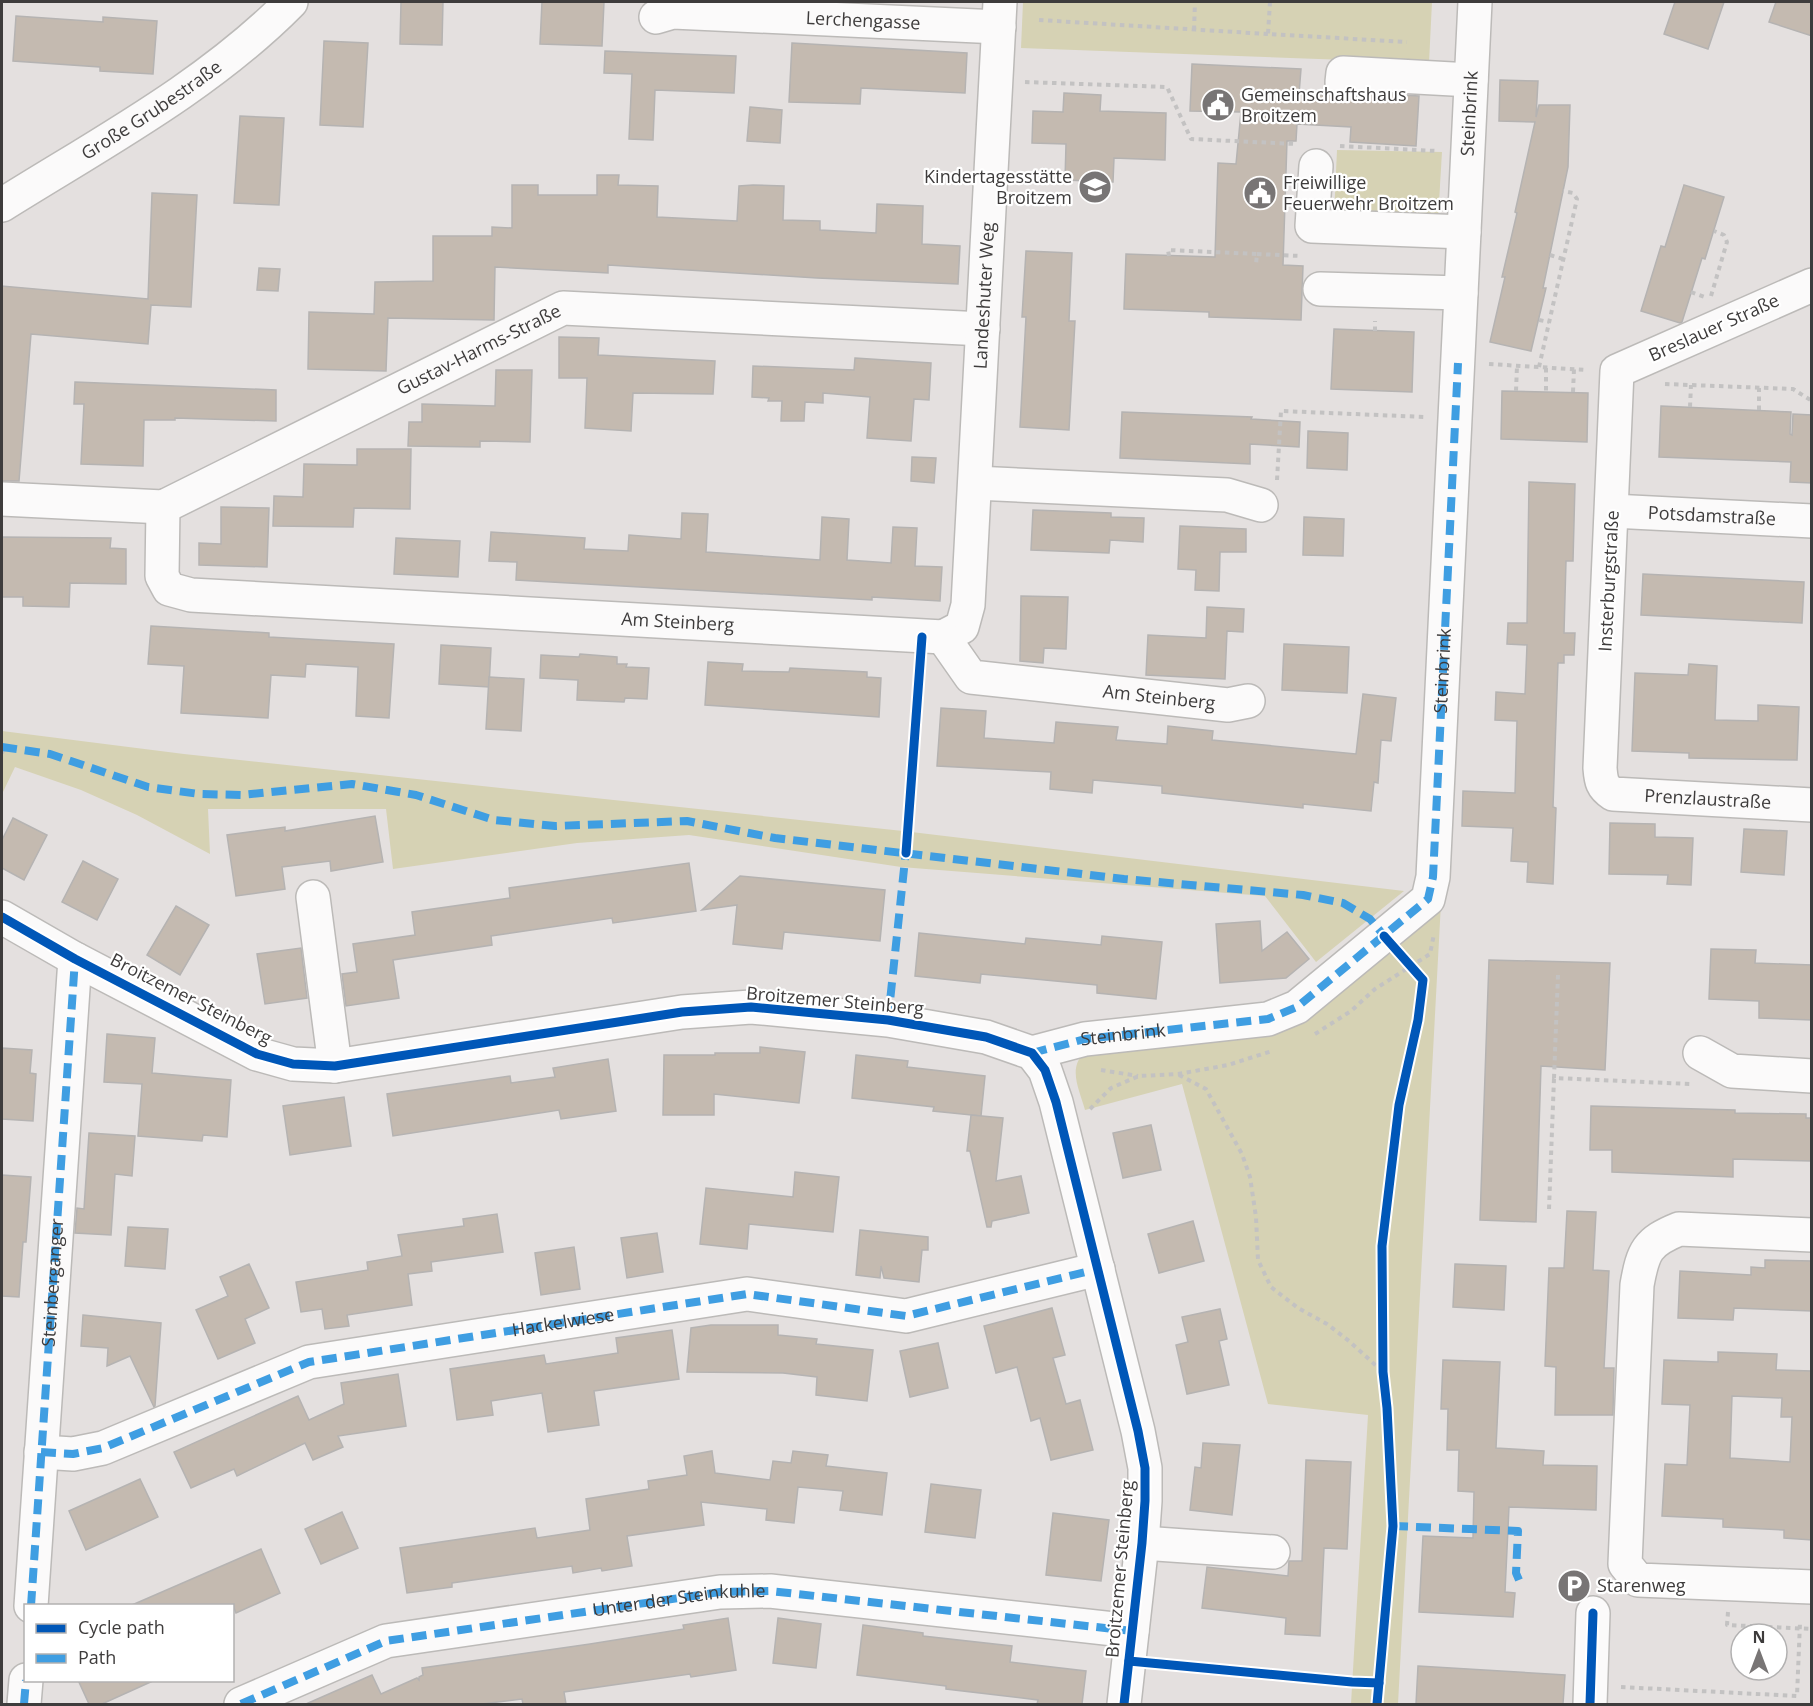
<svg xmlns="http://www.w3.org/2000/svg" width="1813" height="1706" font-family="'Open Sans',sans-serif">
<style>
.green{fill:#d6d2b4}
.building{fill:#c4bab0;stroke:#b5b3b2;stroke-width:1.5;fill-rule:evenodd}
.lines{fill:none;stroke-linecap:round;stroke-linejoin:round}
.minor-casing{stroke:#bcbab8;stroke-width:36}
.path{stroke:#c3c2c2;stroke-width:4;stroke-dasharray:4.5 4.5;stroke-linecap:butt}
.minor{stroke:#fbfafa;stroke-width:33}
.quiet{stroke:#3f9ee2;stroke-width:8;stroke-dasharray:15 8;stroke-linecap:butt}
.cycleway-casing{stroke:#fff;stroke-width:13}
.cycleway{stroke:#0057b8;stroke-width:9}
.labels{text-anchor:middle;stroke-width:4.5;stroke-linejoin:round;paint-order:stroke}
.street-label{font-size:18px;fill:#3e3c3c;stroke:#fff}
.poi-label{font-size:18px;fill:#3e3c3c;stroke:#fff;text-anchor:start}
</style>
<rect width="100%" height="100%" fill="#e4e0df"/>
<g class="green">
<path d="M1023 2H1432L1429 63 1021 48Z"/>
<path d="M1337 150 1442 152 1438 219 1334 215Z"/>
<path d="M2 731 184 754 903 831 1404 891 1316 962 1265 896 901 867 689 835 577 843 393 869 386 809H208L210 854 137 815 81 790 15 767 2 794Z"/>
<path d="M1441 903 1398 1704H1351L1368 1415 1268 1404 1182 1084 1085 1110C1080 1091 1068 1070 1083 1054L1274 1030Z"/>
</g>
<g class="building">
<path d="M401 2H443L442 45 400 44Z"/>
<path d="M542 2H604L602 46 540 44Z"/>
<path d="M1675 2H1724L1708 49 1664 34Z"/>
<path d="M1776 2H1812V36L1769 22Z"/>
<path d="M16 16 103 22V17L157 21 153 74 100 71V67L13 61Z"/>
<path d="M324 41 368 43 363 127 320 125Z"/>
<path d="M792 43 967 53 965 93 861 88 860 104 789 102Z"/>
<path d="M605 51 736 56 734 93 655 90 653 140 629 139 632 74 604 73Z"/>
<path d="M1192 64 1301 69 1299 94 1329 95 1339 100 1349 99 1354 96H1362L1363 93 1419 96 1416 146 1350 142 1351 127 1297 124 1296 141H1287L1283 265 1303 266 1301 320 1209 317V312L1124 309 1126 254 1215 257 1218 163 1236 164 1241 112 1190 111Z"/>
<path d="M1500 80 1538 81 1536 117 1539 105H1570L1568 167 1543 288H1546L1531 351 1490 342 1505 277H1502L1517 213 1515 212 1535 122 1499 121Z"/>
<path d="M1064 93 1101 95 1100 111 1166 113 1165 160 1114 158 1113 182 1065 180 1066 144 1032 143 1033 111 1063 112Z"/>
<path d="M750 107 782 110 780 143 747 141Z"/>
<path d="M240 116 284 118 279 205 234 203Z"/>
<path d="M597 175H619L618 185 658 186 657 217 737 221 739 186 753 185 784 186 783 220 820 221V230L876 233 877 204 923 206 922 244 960 246 958 284 817 278 608 265V273L495 267 494 320 388 318 386 371 308 369 309 312 374 314 375 282 433 281V236H492V227L512 228V185H538V195H597Z"/>
<path d="M1684 185 1724 197 1705 259 1702 258 1682 322 1680 323 1641 311 1661 246 1665 247Z"/>
<path d="M152 193 197 195 191 307 151 305 148 344 31 334 19 481H2V286L148 299Z"/>
<path d="M1026 251 1072 253 1069 321H1075L1069 430 1020 427 1026 317H1022Z"/>
<path d="M259 268 280 269 278 291 257 290Z"/>
<path d="M1334 329 1414 332 1412 392 1331 389Z"/>
<path d="M559 337 599 338 598 355 715 361 713 394 633 393 631 431 585 428 587 378H559Z"/>
<path d="M855 358 931 363 929 400 914 399 911 441 867 438 870 397 823 393V403L805 402 804 421H781L782 401H768L769 398 752 397 753 366 854 370Z"/>
<path d="M496 370H532L530 442 480 441V447L408 446 409 422H422V404L495 406Z"/>
<path d="M75 382 276 390V421L175 418V420H144L143 466 81 464 84 404H74Z"/>
<path d="M1502 391 1588 393 1587 442 1501 439Z"/>
<path d="M1661 406 1791 412 1790 434 1792 435 1793 414 1812 415V483L1790 482 1791 462 1659 457Z"/>
<path d="M1122 412 1252 417 1251 419 1300 422 1299 447 1250 444V464L1120 458Z"/>
<path d="M1308 431 1348 433 1347 470 1307 468Z"/>
<path d="M357 449H411L410 509 354 508 353 527 273 526 274 496 303 497 304 464 357 465Z"/>
<path d="M912 457 936 458 934 483 911 481Z"/>
<path d="M1529 482 1575 484 1573 561H1566L1564 633H1575L1574 655H1564V663H1558L1553 807 1556 808 1553 884 1527 882 1528 862 1511 861 1513 828 1462 826 1463 791 1515 793 1517 721 1495 720 1496 692 1525 694 1527 645 1507 644 1508 623H1527Z"/>
<path d="M221 507 269 508 267 567 199 565V543L221 544Z"/>
<path d="M1033 510 1111 513V517L1144 518 1143 542 1110 540 1109 553 1031 550Z"/>
<path d="M682 513 708 514 706 552 820 560 822 517 849 519 847 560 891 563 893 527 917 528 915 566 942 567 940 601 872 597V600L516 580 517 562 489 561 491 532 585 538 584 549 628 551 629 535 681 539Z"/>
<path d="M1304 517 1344 519 1343 556 1303 555Z"/>
<path d="M1180 526 1246 529V552H1220L1219 591 1195 590 1196 570 1178 569Z"/>
<path d="M2 537 111 538 110 548 126 549V584L70 583 69 607 23 606V597H2Z"/>
<path d="M396 538 460 541 458 577 394 574Z"/>
<path d="M1643 574 1804 582 1802 623 1641 615Z"/>
<path d="M1021 596 1068 597 1066 649 1044 648 1043 663 1020 661Z"/>
<path d="M1207 607 1244 609 1243 632 1227 631 1225 679 1146 675 1148 635 1206 638Z"/>
<path d="M151 626 269 633V637L394 644 389 718 356 716 358 667 306 664 305 677 271 675 268 718 181 713 184 666 148 664Z"/>
<path d="M1284 644 1349 647 1347 693 1282 690Z"/>
<path d="M441 645 491 648 489 687 439 684Z"/>
<path d="M580 654 617 657V664H627L626 667 649 668 647 699 625 698 624 702 577 700 578 680 540 678 541 655 579 657Z"/>
<path d="M708 662 743 664 742 671 789 672 790 668 867 672V677L881 678 879 717 705 705Z"/>
<path d="M1689 664 1717 666 1715 720 1758 721V705L1799 707 1797 760 1689 758V753L1632 751 1635 673 1688 675Z"/>
<path d="M489 677 524 679 521 731 486 729Z"/>
<path d="M1363 694 1396 698 1391 741 1381 740 1378 783 1374 782 1371 811 1303 804V808L1162 793V786L1093 780 1092 793 1050 789 1051 772 937 766 941 708 986 711 984 738 1054 743 1056 722 1118 727 1116 740 1167 744 1168 726 1213 731 1212 740 1356 754Z"/>
<path d="M375 816 383 862 331 871 330 861 282 867 285 889 236 896 227 835 285 827V831Z"/>
<path d="M13 818 47 835 24 880 2 868V840Z"/>
<path d="M1610 823 1655 824V837L1693 838 1691 885 1667 884 1668 875 1609 874Z"/>
<path d="M1744 829 1787 831 1784 875 1741 872Z"/>
<path d="M83 861 118 879 97 920 62 902Z"/>
<path d="M689 863 696 911 613 923 612 918 491 936 492 945 393 960 399 998 346 1006 342 974 357 972 353 944 415 935 412 912 510 898 509 888Z"/>
<path d="M740 876 885 890 880 941 784 932 782 949 733 944 737 905 702 910Z"/>
<path d="M176 906 209 925 180 975 147 955Z"/>
<path d="M1260 921 1262 951 1287 932 1309 959 1286 978 1220 983 1216 924Z"/>
<path d="M919 933 1025 944 1026 938 1101 945 1102 936 1162 942 1156 999 1097 993V985L981 974 980 983 915 976Z"/>
<path d="M301 948 307 998 265 1004 257 954Z"/>
<path d="M1711 949 1756 950 1755 963 1812 965V1020L1759 1018V1001L1709 999Z"/>
<path d="M1489 960 1610 963 1605 1070 1541 1066 1536 1222 1480 1220Z"/>
<path d="M107 1034 155 1038 152 1073 231 1080 227 1137 203 1135 202 1141 138 1136 142 1084 104 1082Z"/>
<path d="M760 1047 805 1052 799 1103 714 1094V1115H663L664 1055H715V1053H760Z"/>
<path d="M2 1048 32 1050 30 1073 36 1074 33 1121 2 1119Z"/>
<path d="M856 1055 908 1061 907 1067 985 1076 981 1116 933 1111 934 1107 852 1098Z"/>
<path d="M608 1059 616 1111 561 1119 559 1110 393 1136 387 1094 510 1076 511 1083 555 1077 553 1068Z"/>
<path d="M344 1097 351 1146 290 1155 283 1106Z"/>
<path d="M1591 1106 1735 1110V1113L1806 1114V1118H1812V1161L1733 1159V1177L1612 1172V1150H1590Z"/>
<path d="M971 1115 1003 1118 996 1181 1021 1176 1029 1213 992 1221 991 1227H987L970 1151H967Z"/>
<path d="M1151 1125 1161 1170 1123 1178 1113 1133Z"/>
<path d="M89 1133 135 1136 132 1176 115 1174 111 1235 75 1233 77 1208 84 1209Z"/>
<path d="M795 1172 839 1177 833 1232 749 1224 747 1249 700 1244 706 1188 793 1197Z"/>
<path d="M2 1175 31 1177 26 1242H23L19 1297 2 1296Z"/>
<path d="M1567 1211 1596 1212 1593 1270 1609 1271 1604 1368H1614L1613 1415H1555L1556 1367 1545 1366 1549 1268H1564Z"/>
<path d="M497 1214 503 1252 431 1262 432 1271 408 1274 412 1305 347 1315 349 1326 325 1329 322 1309 301 1312 296 1282 368 1270 367 1262 402 1256 398 1235 464 1226 463 1219Z"/>
<path d="M1193 1221 1204 1261 1159 1273 1148 1234Z"/>
<path d="M128 1227 168 1229 165 1269 125 1266Z"/>
<path d="M860 1230 928 1237V1250H922L919 1282 884 1278 881 1266 880 1278 856 1275Z"/>
<path d="M657 1233 663 1272 627 1278 621 1238Z"/>
<path d="M574 1247 580 1289 541 1295 535 1253Z"/>
<path d="M1765 1260 1812 1261V1311L1734 1308 1733 1320 1678 1318 1680 1271 1751 1275V1267L1765 1268Z"/>
<path d="M249 1264 269 1308 245 1319 255 1343 218 1359 196 1310 228 1296 220 1277Z"/>
<path d="M1455 1264 1506 1266 1504 1310 1453 1307Z"/>
<path d="M1052 1308 1065 1355 1053 1358 1066 1404 1080 1400 1093 1450 1051 1460 1040 1418 1031 1421 1017 1367 996 1373 984 1326Z"/>
<path d="M1220 1309 1227 1339 1219 1341 1229 1385 1187 1394 1176 1345 1188 1342 1182 1317Z"/>
<path d="M83 1315 161 1323 155 1406 154 1407 130 1356 107 1366 108 1348 81 1346Z"/>
<path d="M711 1325H778V1335L817 1339 816 1344 873 1350 867 1401 816 1395 817 1377 783 1373 687 1372 691 1328Z"/>
<path d="M672 1330 679 1379 594 1391 599 1425 548 1432 542 1393 491 1401 493 1415 457 1420 450 1369 544 1355 546 1364 618 1353 616 1338Z"/>
<path d="M938 1343 948 1388 910 1397 900 1351Z"/>
<path d="M1718 1352 1777 1354 1776 1370 1812 1371V1540L1784 1538V1530L1723 1527V1519L1662 1516 1665 1464 1687 1465 1690 1405 1662 1404 1664 1360 1718 1362ZM1732 1396 1782 1398 1781 1417H1792L1790 1462 1730 1458Z"/>
<path d="M1443 1360 1500 1362 1496 1448 1544 1451 1543 1465 1597 1466 1596 1510 1509 1507 1505 1592 1515 1593 1513 1617 1419 1612 1423 1536 1473 1538 1474 1492 1458 1491 1459 1450H1447L1448 1409H1441Z"/>
<path d="M398 1374 406 1426 338 1436 343 1447 313 1460 305 1443 237 1476 234 1469 191 1488 174 1452 298 1396 309 1420 344 1404 341 1383Z"/>
<path d="M1203 1443 1240 1445 1232 1515 1190 1510 1195 1467 1201 1468Z"/>
<path d="M712 1451 715 1473 770 1480 773 1461 791 1463 793 1451 828 1455 826 1466 887 1473 882 1515 840 1510 843 1491 798 1487 794 1523 766 1520 767 1509 701 1502 704 1525 627 1536 632 1566 602 1571 601 1568 573 1573 572 1566 452 1583V1587L407 1593 400 1548 535 1528 537 1538 590 1530 586 1499 649 1489 648 1481 687 1475 684 1456Z"/>
<path d="M1306 1460 1351 1462 1347 1549 1324 1548 1320 1636 1285 1634 1286 1618 1202 1608 1207 1567 1288 1576 1289 1561H1302Z"/>
<path d="M140 1479 158 1517 86 1550 69 1511Z"/>
<path d="M931 1484 981 1490 975 1538 925 1532Z"/>
<path d="M342 1512 358 1548 321 1564 305 1529Z"/>
<path d="M1053 1513 1109 1520 1101 1581 1046 1575Z"/>
<path d="M261 1549 280 1593 236 1613 233 1605H132Z"/>
<path d="M728 1618 736 1670 691 1677 690 1674 564 1692 566 1704H523L522 1699 482 1704H306L372 1675 381 1694 417 1678 419 1680V1677L423 1675 422 1668 590 1644 684 1629 683 1625Z"/>
<path d="M778 1618 821 1624 816 1668 773 1663Z"/>
<path d="M863 1625 923 1633V1636L1012 1646 1010 1662 1086 1671 1082 1704H1037L1038 1700 946 1689V1686L857 1675Z"/>
<path d="M1418 1666 1565 1675 1563 1704H1416Z"/>
<path d="M78 1680H155L102 1704H89Z"/>
</g>
<g class="lines">
<defs>
<g id="minor">
<path id="s1" d="M656 17 673 12 999 27"/>
<path d="M1342 82 1343 73 1471 80"/>
<path d="M1316 166 1312 226 1464 232"/>
<path id="s2" d="M2 205C101 143 208 86 291 2"/>
<path id="s3" d="M1812 285 1617 371 1600 768C1601 781 1602 787 1613 794L1812 805"/>
<path d="M1320 289 1461 293"/>
<path d="M975 483 1227 495 1261 505"/>
<path id="s4" d="M2 499 163 507 563 308 983 329"/>
<path id="s5" d="M163 507 162 576 169 589 191 595 943 637"/>
<path id="s6" d="M1612 511 1812 521"/>
<path id="s7" d="M943 637 962 627 968 605 1000 2"/>
<path id="s8" d="M943 637 971 677 1228 705 1248 701"/>
<path d="M313 897 335 1066"/>
<path d="M2 917 75 959 257 1054 293 1064 335 1066 682 1012 751 1007 888 1020 986 1037 1032 1053 1045 1070 1056 1102 1138 1431 1145 1468V1501L1142 1543 1124 1704"/>
<path id="s9" d="M1032 1053 1085 1039 1268 1019 1297 1007 1428 899 1433 877 1475 2"/>
<path d="M1700 1053 1732 1071 1812 1076"/>
<path d="M1812 1235 1679 1229C1647 1242 1643 1251 1637 1285L1625 1564 1638 1580 1812 1587"/>
<path id="s10" d="M41 1452 73 1454 103 1448 309 1362 747 1294 906 1316 1098 1269"/>
<path d="M1142 1543 1273 1552"/>
<path d="M31 1606 75 959"/>
<path d="M24 1704 26 1680"/>
<path d="M241 1704 386 1641 720 1592 770 1591 1132 1631"/>
<path d="M1590 1704 1593 1613"/>
</g>
</defs>
<use href="#minor" class="minor-casing"/>
<g class="path">
<path d="M1270 2 1268 34 1407 42"/>
<path d="M1039 20 1268 34"/>
<path d="M1194 30 1195 2"/>
<path d="M1025 82 1167 87 1191 139 1296 144"/>
<path d="M1340 146 1437 151"/>
<path d="M1257 254 1301 256"/>
<path d="M1550 255 1563 259"/>
<path d="M1169 256 1168 250 1257 254 1256 264"/>
<path d="M1691 292 1707 298"/>
<path d="M1711 296 1727 242 1724 235 1714 231"/>
<path d="M1539 320 1549 322"/>
<path d="M1375 331V321"/>
<path d="M1489 364 1586 370"/>
<path d="M1539 367 1577 199 1573 193 1563 191"/>
<path d="M1546 368V392"/>
<path d="M1665 384 1793 389 1812 401"/>
<path d="M1516 391 1517 366"/>
<path d="M1573 392 1574 369"/>
<path d="M1690 407 1691 385"/>
<path d="M1759 410V388"/>
<path d="M1277 480 1281 411 1426 417"/>
<path d="M2 753 6 747"/>
<path d="M1558 975 1554 1078 1690 1084"/>
<path d="M1315 1034 1351 1011 1375 989 1430 954 1434 934"/>
<path d="M1101 1070 1138 1076"/>
<path d="M1179 1075 1206 1089 1242 1154 1250 1177 1256 1217 1258 1260 1271 1287 1298 1308 1327 1324 1349 1341 1383 1372"/>
<path d="M1090 1109 1111 1088 1139 1076 1178 1074 1228 1065 1272 1051"/>
<path d="M1549 1209 1554 1078"/>
<path d="M1728 1612 1727 1625 1812 1629"/>
<path d="M1621 1687 1797 1696 1800 1623"/>
</g>
<use href="#minor" class="minor"/>
<g class="quiet">
<path d="M2 747 50 754 148 787 199 794 242 795 352 784 416 795 494 820 555 826 687 821 775 838 1124 879 1303 895 1343 903 1370 919 1387 939"/>
<path d="M888 1020 906 850"/>
<path d="M1032 1053 1085 1039 1268 1019 1297 1007 1428 899 1433 877 1458 363"/>
<path d="M41 1452 73 1454 103 1448 309 1362 747 1294 906 1316 1098 1269"/>
<path d="M1393 1526 1518 1531 1516 1573 1519 1580"/>
<path id="s11" d="M31 1606 75 959"/>
<path d="M24 1704 26 1680"/>
<path id="s12" d="M241 1704 386 1641 720 1592 770 1591 1132 1631"/>
</g>
<defs>
<g id="cycleway">
<path d="M906 853 922 637"/>
<path d="M2 917 75 959 257 1054 293 1064 335 1066 682 1012 751 1007 888 1020 986 1037 1032 1053 1045 1070 1056 1102 1138 1431 1145 1468V1501L1142 1543 1124 1704"/>
<path d="M1129 1661 1352 1682 1379 1683"/>
<path d="M1377 1704 1393 1526 1387 1408 1383 1372 1382 1246 1399 1105 1418 1020 1423 980 1384 936"/>
<path d="M1590 1704 1593 1613"/>
</g>
</defs>
<use href="#cycleway" class="cycleway-casing"/>
<use href="#cycleway" class="cycleway"/>
</g>
<defs>
<symbol id="civic-disc" viewBox="-11 -11 22 22"><circle r="9.5" fill="#787575" stroke="#fff"/><path d="M-.6-6.5H3V-4.5H.6V-3L4-1V1h2V6H-6V1h2V-1L-.6-3ZM-1.2 2.5V6h2.4V2.5Z" fill="#fff"/></symbol>
<symbol id="school-disc" viewBox="-11 -11 22 22"><circle r="9.5" fill="#787575" stroke="#fff"/><path d="M0-5L7-2L0 1L-7-2ZM-4 1L0 2.5L4 1V4Q0 6-4 4Z" fill="#fff"/></symbol>
<symbol id="parking-disc" viewBox="-11 -11 22 22"><circle r="9.5" fill="#787575" stroke="#fff"/><path d="M-3.5-5.5H1a3.5 3.5 0 0 1 0 7H-1V5.5H-3.5ZM-1-3.4V-.6H.8a1.4 1.4 0 0 0 0-2.8Z" fill="#fff"/></symbol>
</defs>
<g fill-rule="evenodd">
<use href="#civic-disc" x="1199" y="86" width="38" height="38"/>
<use href="#school-disc" x="1076" y="168" width="38" height="38"/>
<use href="#civic-disc" x="1241" y="174" width="38" height="38"/>
<use href="#parking-disc" x="1555" y="1567" width="38" height="38"/>
</g>
<g class="labels">
<g class="street-label">
<text dy="6" stroke="none"><textPath href="#s1" startOffset="208">Lerchengasse</textPath></text>
<text dy="6" stroke="none"><textPath href="#s2" startOffset="177">Große Grubestraße</textPath></text>
<text dy="6" stroke="none"><textPath href="#s9" startOffset="1227">Steinbrink</textPath></text>
<text dy="6" stroke="none"><textPath href="#s7" startOffset="354">Landeshuter Weg</textPath></text>
<text transform="translate(1714 328) rotate(-24)" y="6">Breslauer Straße</text>
<text dy="6" stroke="none"><textPath href="#s4" startOffset="514">Gustav-Harms-Straße</textPath></text>
<text dy="6" stroke="none"><textPath href="#s6" startOffset="100">Potsdamstraße</textPath></text>
<text transform="translate(1609 581) rotate(-87)" y="6">Insterburgstraße</text>
<text dy="6" stroke="none"><textPath href="#s5" startOffset="594">Am Steinberg</textPath></text>
<text dy="6" stroke="none"><textPath href="#s9" startOffset="669">Steinbrink</textPath></text>
<text dy="6" stroke="none"><textPath href="#s8" startOffset="238">Am Steinberg</textPath></text>
<text dy="6" stroke="none"><textPath href="#s3" startOffset="736">Prenzlaustraße</textPath></text>
<text transform="translate(191 999) rotate(27)" y="6">Broitzemer Steinberg</text>
<text transform="translate(835 1001) rotate(5)" y="6">Broitzemer Steinberg</text>
<text dy="6" stroke="none"><textPath href="#s9" startOffset="93">Steinbrink</textPath></text>
<text dy="6" stroke="none"><textPath href="#s11" startOffset="324">Steinberganger</textPath></text>
<text dy="6" stroke="none"><textPath href="#s10" startOffset="543">Hackelwiese</textPath></text>
<text transform="translate(1120 1569) rotate(-85)" y="6">Broitzemer Steinberg</text>
<text dy="6" stroke="none"><textPath href="#s12" startOffset="454">Unter der Steinkuhle</textPath></text>
</g>
<g class="poi-label">
<text x="1241" y="101">Gemeinschaftshaus<tspan x="1241" dy="21">Broitzem</tspan></text>
<text x="1072" y="183" text-anchor="end">Kindertagesstätte<tspan x="1072" dy="21">Broitzem</tspan></text>
<text x="1283" y="189">Freiwillige<tspan x="1283" dy="21">Feuerwehr Broitzem</tspan></text>
<text x="1597" y="1592">Starenweg</text>
</g>
</g>
<rect width="1813" height="1706" fill="none" stroke="#3e3c3c" stroke-width="6"/>
<rect x="24" y="1604" width="210" height="78" fill="#ffffff" stroke="#b2b1b1" stroke-width="1.5"/>
<rect x="36" y="1624" width="30" height="9" fill="#0057b8" stroke="#b2b1b1" stroke-width="1.5"/>
<text x="78" y="1634" font-size="18" fill="#3e3c3c">Cycle path</text>
<rect x="36" y="1654" width="30" height="9" fill="#3f9ee2" stroke="#b2b1b1" stroke-width="1.5"/>
<text x="78" y="1664" font-size="18" fill="#3e3c3c">Path</text>
<g transform="translate(1759 1652)"><circle r="28" fill="#ffffff" stroke="#b2b1b1" stroke-width="1.5"/>
<path d="M0-4.5L10 22L0 15L-10 22Z" fill="#787575"/>
<text y="-9" font-size="16" font-weight="bold" text-anchor="middle" fill="#3e3c3c">N</text>
</g>
</svg>
